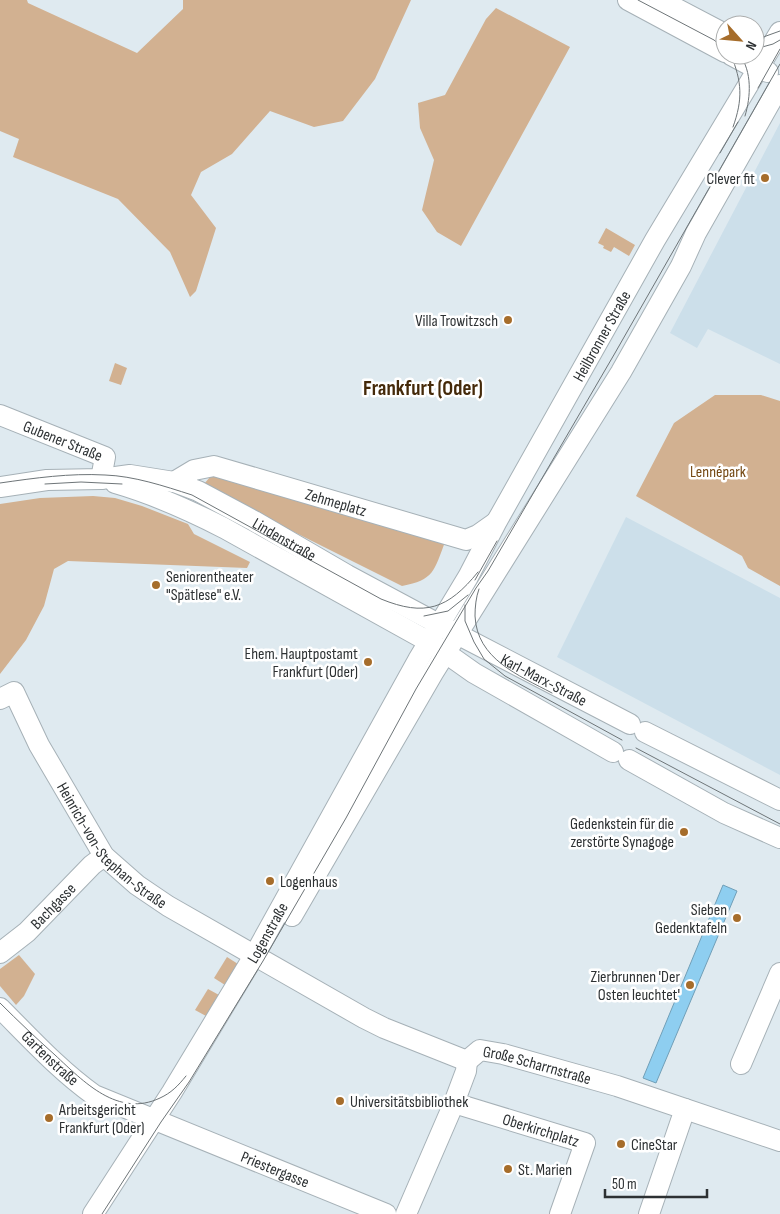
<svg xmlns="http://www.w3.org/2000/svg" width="780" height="1214" font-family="'Sofia Sans Condensed',sans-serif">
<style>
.built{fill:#ccdfea}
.green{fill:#d2b191}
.water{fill:#8ecef0;stroke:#719fb7}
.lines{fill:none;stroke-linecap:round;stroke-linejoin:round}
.minor-casing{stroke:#a6b1b7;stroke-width:22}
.minor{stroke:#fff;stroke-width:20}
.tram{stroke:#6e7578;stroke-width:1}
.poi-dot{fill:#a66d2b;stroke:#fff;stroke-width:2}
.labels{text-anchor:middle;stroke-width:5;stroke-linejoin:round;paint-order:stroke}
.poi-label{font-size:16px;fill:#2d3133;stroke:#fff;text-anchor:end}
.street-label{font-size:16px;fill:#2d3133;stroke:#fff}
.park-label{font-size:16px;fill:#744812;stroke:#fff}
.district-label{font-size:21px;font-weight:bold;fill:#442909;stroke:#fff}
</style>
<rect width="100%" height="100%" fill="#dfeaf0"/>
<g class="built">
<path d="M780 123V364L708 329 697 348 670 333Z"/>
<path d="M626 517 780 598V775L557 657Z"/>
</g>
<g class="green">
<path d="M0 0H27L28 3 137 53 183 9V0H411L375 79 343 121 314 127 270 111 232 154 201 172 191 195 216 228 196 291 190 297 170 252 118 199 13 157 19 139 0 131Z"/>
<path d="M496 8 570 47 461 246 437 232 422 210 434 160 420 128 418 103 445 95 486 19Z"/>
<path d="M606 228 635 245 629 256 614 247 611 252 603 248 604 246 598 243Z"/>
<path d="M115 363 127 368 121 385 109 381Z"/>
<path d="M715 395H761L780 401V586L748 568 742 556 636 496 674 423Z"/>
<path d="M219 475 445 542C434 571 434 580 402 586L208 489 204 484 210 477Z"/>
<path d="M93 496 115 498 142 506 188 524 194 534 250 562 247 568 68 561 54 569 44 606 26 640 0 674V504L40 498Z"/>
<path d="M19 955 35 974 24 996 16 1005 0 986V969Z"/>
<path d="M227 957 238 964 225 985 214 978Z"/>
<path d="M208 989 219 995 206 1016 195 1010Z"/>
</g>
<path class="water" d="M723 885 737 891 656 1083 643 1078Z"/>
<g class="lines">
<defs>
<g id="minor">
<path d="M628 0 725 52"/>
<path d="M660 0 725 34"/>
<path d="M731 55 757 69 768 72"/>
<path id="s1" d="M0 415 105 457 101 479"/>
<path id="s2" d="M174 482 194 470 214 466 466 540 478 535 495 523"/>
<path d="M115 483C153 494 189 510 224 528L433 644 474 673 613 752"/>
<path id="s3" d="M0 487 47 480 101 479 130 475 174 482 198 491 254 521 347 575 457 634 630 724"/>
<path id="s4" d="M0 699 14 692 39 745 104 856 137 885 168 906 364 1018 384 1028 467 1061"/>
<path d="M645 732 780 800"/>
<path d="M629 760 724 813 780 838"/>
<path d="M292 916 433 673 621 372 681 266 696 233 780 85"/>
<path id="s5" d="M0 953 27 932 92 865 104 856"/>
<path id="s6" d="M0 1008C30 1038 59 1070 94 1095L386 1214"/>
<path id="s7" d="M467 1061 480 1050 503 1054 617 1086 780 1141"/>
<path d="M741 1064 780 973"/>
<path id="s8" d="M454 1103 585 1143 560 1214"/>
<path id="s9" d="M93 1214 172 1092 254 956 418 660 468 577 497 521 655 240 780 32"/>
<path d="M406 1214 454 1103 466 1071 467 1061"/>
<path d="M649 1214 685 1109"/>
</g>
</defs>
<use href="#minor" class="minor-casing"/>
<use href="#minor" class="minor"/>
<g class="tram">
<path d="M638 0 714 40 725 49"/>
<path d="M755 40 780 31"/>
<path d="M755 49 773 44 780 40"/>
<path d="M731 55C742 82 743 99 733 127"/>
<path d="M740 55C752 72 751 96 745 116"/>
<path d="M758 88 780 49"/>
<path d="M720 153 738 122"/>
<path d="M0 483C35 478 70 473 105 475 134 476 164 486 192 495L381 599C425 617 448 609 478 572"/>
<path d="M45 484 81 482 122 484"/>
<path d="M475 580 497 541"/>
<path d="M479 589C476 597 475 607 475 616 477 659 518 675 552 693"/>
<path d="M465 605V621L474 642 484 659 505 676 622 740"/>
<path d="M424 616 448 611 468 595"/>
<path d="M636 748 780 824"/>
<path d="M0 1003C18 1021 36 1038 55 1055 84 1082 118 1118 160 1098 171 1093 178 1086 186 1076"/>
<path d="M102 1214 161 1122 189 1082 263 961 346 818 416 689 476 588 488 571 615 353 780 64"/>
</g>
</g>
<g class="poi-dot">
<circle cx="765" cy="178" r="5"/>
<circle cx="508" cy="320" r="5"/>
<circle cx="156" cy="585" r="5"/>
<circle cx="368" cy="662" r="5"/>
<circle cx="684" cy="832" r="5"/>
<circle cx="270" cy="881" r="5"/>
<circle cx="737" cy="918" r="5"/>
<circle cx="690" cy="985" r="5"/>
<circle cx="340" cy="1101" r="5"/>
<circle cx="49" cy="1118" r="5"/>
<circle cx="621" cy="1144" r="5"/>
<circle cx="508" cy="1169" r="5"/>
</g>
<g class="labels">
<g class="poi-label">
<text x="755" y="184">Clever fit</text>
<text x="498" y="326">Villa Trowitzsch</text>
<text x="166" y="582" text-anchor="start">Seniorentheater<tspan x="166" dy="18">"Spätlese" e.V.</tspan></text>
<text x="358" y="659">Ehem. Hauptpostamt<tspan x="358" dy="18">Frankfurt (Oder)</tspan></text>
<text x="674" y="829">Gedenkstein für die<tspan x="674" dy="18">zerstörte Synagoge</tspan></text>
<text x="280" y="887" text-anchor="start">Logenhaus</text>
<text x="727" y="915">Sieben<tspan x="727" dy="18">Gedenktafeln</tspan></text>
<text x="680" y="982">Zierbrunnen 'Der<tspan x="680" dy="18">Osten leuchtet'</tspan></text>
<text x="350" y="1107" text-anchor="start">Universitätsbibliothek</text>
<text x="59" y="1115" text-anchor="start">Arbeitsgericht<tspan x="59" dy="18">Frankfurt (Oder)</tspan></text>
<text x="631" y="1150" text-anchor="start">CineStar</text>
<text x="518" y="1175" text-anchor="start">St. Marien</text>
</g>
<g class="street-label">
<text dy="6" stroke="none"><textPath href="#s9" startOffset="1015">Heilbronner Straße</textPath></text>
<text dy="6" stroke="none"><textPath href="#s1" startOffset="68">Gubener Straße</textPath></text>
<text dy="6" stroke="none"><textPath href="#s2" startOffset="171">Zehmeplatz</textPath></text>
<text dy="6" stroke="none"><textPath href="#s3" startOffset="300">Lindenstraße</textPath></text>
<text dy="6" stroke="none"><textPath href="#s3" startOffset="595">Karl-Marx-Straße</textPath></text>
<text dy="6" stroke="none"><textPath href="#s4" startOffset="200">Heinrich-von-Stephan-Straße</textPath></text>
<text dy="6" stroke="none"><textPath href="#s5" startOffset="71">Bachgasse</textPath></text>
<text dy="6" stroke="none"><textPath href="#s9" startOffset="331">Logenstraße</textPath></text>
<text dy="6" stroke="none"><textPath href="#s6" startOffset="71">Gartenstraße</textPath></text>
<text dy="6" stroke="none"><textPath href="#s7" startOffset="76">Große Scharrnstraße</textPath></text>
<text dy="6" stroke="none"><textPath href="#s8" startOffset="91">Oberkirchplatz</textPath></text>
<text dy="6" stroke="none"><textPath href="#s6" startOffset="324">Priestergasse</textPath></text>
</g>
<g class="park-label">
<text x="718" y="477">Lennépark</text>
</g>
<g class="district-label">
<text x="423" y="395">Frankfurt (Oder)</text>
</g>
</g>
<g transform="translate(740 40) rotate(117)"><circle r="24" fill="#ffffff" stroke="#abadad"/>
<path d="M0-4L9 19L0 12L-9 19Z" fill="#a66d2b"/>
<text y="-8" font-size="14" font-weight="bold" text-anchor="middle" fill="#2d3133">N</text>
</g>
<path d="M605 1189v8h102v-8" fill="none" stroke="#2d3133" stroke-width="2.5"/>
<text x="612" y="1189" font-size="15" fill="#2d3133" stroke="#ffffff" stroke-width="4" paint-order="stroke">50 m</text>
</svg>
